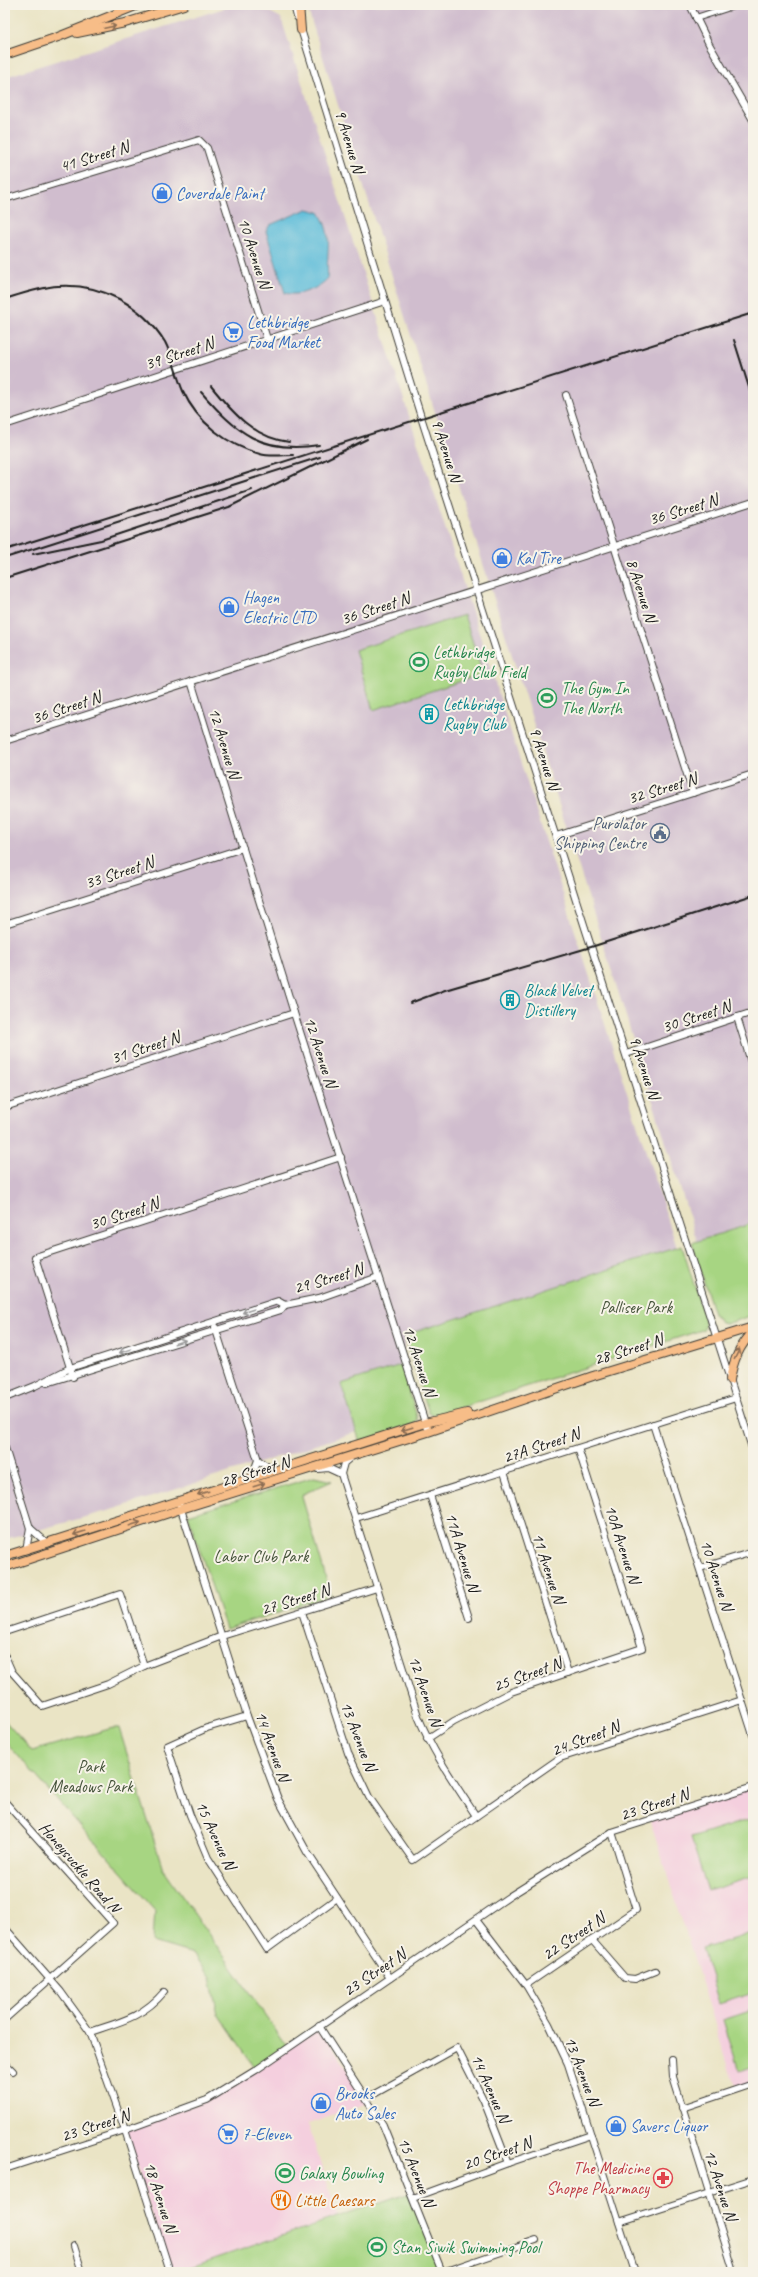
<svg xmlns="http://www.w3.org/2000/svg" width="758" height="2277" font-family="Caveat,sans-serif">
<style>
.built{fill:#f4cfde}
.industrial{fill:#d0bdce}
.green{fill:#a7d582;stroke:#62784f}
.water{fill:#5bbcd9;stroke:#3c6c7a}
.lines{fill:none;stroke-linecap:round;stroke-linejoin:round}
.minor-casing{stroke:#3b3a35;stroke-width:8}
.major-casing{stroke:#3b3a35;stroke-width:10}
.minor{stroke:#fff;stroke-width:6}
.major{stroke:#f7bd88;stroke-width:8}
.rail{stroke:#1c1c1c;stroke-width:2}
.oneway{stroke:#8a6c52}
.oneway2{stroke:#999}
.labels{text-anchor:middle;stroke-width:4;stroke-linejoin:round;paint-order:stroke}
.street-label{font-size:17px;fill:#1c1c1c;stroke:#f7f3e8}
.shop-label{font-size:17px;fill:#366cbe;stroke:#f7f3e8;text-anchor:start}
.leisure-label{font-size:17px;fill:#27864d;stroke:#f7f3e8;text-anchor:start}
.culture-label{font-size:17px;fill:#0d838f;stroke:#f7f3e8;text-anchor:start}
.service-label{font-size:17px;fill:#4e5e75;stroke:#f7f3e8;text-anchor:end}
.park-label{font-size:17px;fill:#46543b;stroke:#f7f3e8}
.health-label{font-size:17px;fill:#be3a42;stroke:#f7f3e8;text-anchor:end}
.food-label{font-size:17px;fill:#c56008;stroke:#f7f3e8;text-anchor:start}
</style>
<rect width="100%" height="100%" fill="#f7f3e8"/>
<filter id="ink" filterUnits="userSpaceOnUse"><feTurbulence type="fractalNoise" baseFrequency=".025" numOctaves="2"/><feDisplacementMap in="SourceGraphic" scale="8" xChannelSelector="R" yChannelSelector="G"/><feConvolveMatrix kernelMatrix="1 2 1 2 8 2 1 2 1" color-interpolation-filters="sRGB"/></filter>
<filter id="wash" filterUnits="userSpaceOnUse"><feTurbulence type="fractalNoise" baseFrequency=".012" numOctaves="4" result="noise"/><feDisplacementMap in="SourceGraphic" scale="16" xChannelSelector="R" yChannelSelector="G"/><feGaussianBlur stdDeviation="0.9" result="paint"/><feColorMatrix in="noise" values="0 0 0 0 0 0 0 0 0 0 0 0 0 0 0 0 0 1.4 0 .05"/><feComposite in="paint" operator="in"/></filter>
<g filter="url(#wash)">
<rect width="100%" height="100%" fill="#eae4c5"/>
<g class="built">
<path d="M753 1787V2084L736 2090 650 1820Z"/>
<path d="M319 2026 370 2103 308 2124 338 2217 176 2272H170L125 2130 207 2100Z"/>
</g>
<g class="industrial">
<path d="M234 5H257L281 18 677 1248 406 1335 401 1365 341 1384 356 1432 111 1510 5 1539V77Z"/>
<path d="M310 5H753V1223L697 1241 308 10Z"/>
</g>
<g class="green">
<path d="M464 615 483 674 373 710 355 650Z"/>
<path d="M753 1223V1315L726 1324 721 1323 714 1314 692 1243Z"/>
<path d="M682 1246 705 1320V1328L702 1330 435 1416 429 1413 405 1340V1335Z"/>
<path d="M401 1365 418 1420 415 1424 360 1442 341 1384Z"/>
<path d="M314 1477 332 1481 303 1494 302 1497 331 1595 226 1629 188 1515Z"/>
<path d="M5 1721 32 1751 113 1728H119L163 1869 288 2048 256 2070 218 2014 210 1978 193 1954 153 1942 155 1910 5 1741Z"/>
<path d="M753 1818V1877L708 1891 691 1838Z"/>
<path d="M753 1933V1992L719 2003 702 1949Z"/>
<path d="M753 2010V2066L739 2071 723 2020Z"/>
<path d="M410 2192 442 2272H176Z"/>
</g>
<path class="water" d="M307 209 319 212C335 239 325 251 328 278 319 289 298 297 285 293L266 231 270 225Z"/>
</g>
<g filter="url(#ink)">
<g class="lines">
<defs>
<g id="minor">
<path d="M294 5 297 17"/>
<path d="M690 5 709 44 753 120"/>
<path d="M696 18 736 5"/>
<path d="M300 26 421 417 753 1451"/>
<path d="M5 199 199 140 207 148 267 339"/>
<path d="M566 395 693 793"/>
<path d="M5 425 385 301"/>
<path d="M191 681 294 1013 428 1432"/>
<path d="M5 741 753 502"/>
<path d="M556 836 753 774"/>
<path d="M5 924 243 848"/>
<path d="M737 1017 753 1068"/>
<path d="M626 1054 753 1012"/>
<path d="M5 1107 294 1013"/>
<path d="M285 1305 319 1298 378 1277"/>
<path d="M215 1327 258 1460 274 1471"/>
<path d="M73 1377 35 1257 341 1157"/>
<path d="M47 1383 281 1310 285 1305"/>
<path d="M5 1398 35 1386 70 1368 278 1301 285 1305"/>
<path d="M653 1424 753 1735"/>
<path d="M5 1448 30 1528 26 1550"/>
<path d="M350 1458 344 1463 341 1474 418 1716C433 1753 455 1784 476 1816"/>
<path d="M318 1469 328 1468 341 1474"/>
<path d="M504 1472 568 1673"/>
<path d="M251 1479 258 1460"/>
<path d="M430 1495 469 1618"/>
<path d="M180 1506 247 1716 278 1799 307 1852 390 1978"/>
<path d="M356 1518 736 1398"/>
<path d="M30 1528 47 1543"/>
<path d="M700 1568 753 1552"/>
<path d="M302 1612 348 1753 369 1797 413 1860 560 1758 742 1700"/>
<path d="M5 1632 120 1594 144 1666"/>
<path d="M5 1656 12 1672 42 1706 108 1684 144 1666 222 1636 377 1588"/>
<path d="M247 1716 207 1728 167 1746 190 1815 208 1858 267 1949 337 1898"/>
<path d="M427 1739 454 1721 511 1692 642 1648 578 1448"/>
<path d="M5 1802 113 1923 5 2019"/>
<path d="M477 1921 526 1985 549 2024 568 2064 635 2272"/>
<path d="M5 1928 61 1992 90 2032 125 2130 170 2272"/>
<path d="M592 1940 625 1978 635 1979 655 1971"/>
<path d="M526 1985 636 1910 612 1832"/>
<path d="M319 2026 383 2125 442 2272"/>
<path d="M90 2032C120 2022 143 2017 164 1992"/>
<path d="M672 2060 673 2077 734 2272"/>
<path d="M5 2063 13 2071"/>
<path d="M367 2098 457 2048 484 2101 508 2163"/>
<path d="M682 2108 753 2084"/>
<path d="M5 2169 125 2130 207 2100 256 2070 510 1896 612 1832 753 1787"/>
<path d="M413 2198 508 2163 591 2135"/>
<path d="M619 2222 753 2179"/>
<path d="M74 2246 82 2272"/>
<path d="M443 2272 536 2240"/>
<path d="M751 2272 753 2271"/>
</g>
<g id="major">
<path d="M299 5 301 30"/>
<path d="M77 33 125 23 184 5"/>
<path d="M5 55 58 37 138 5"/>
<path d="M730 1380C733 1361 739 1346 753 1332"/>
<path d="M5 1556 425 1423 467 1413"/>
<path d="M5 1567 181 1509 428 1432 593 1376 753 1327"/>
</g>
</defs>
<use href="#minor" class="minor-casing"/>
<use href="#major" class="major-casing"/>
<use href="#minor" class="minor"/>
<use href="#major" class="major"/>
<g class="rail">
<path d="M5 299C21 294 41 287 58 286 101 283 142 305 165 342 173 357 176 375 183 391 197 422 227 445 260 454 270 457 283 455 293 455"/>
<path d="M734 340 753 400"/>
<path d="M211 386C232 412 254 438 289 442"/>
<path d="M201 392C237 433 261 454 319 445"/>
<path d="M5 550 753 313"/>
<path d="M33 554 101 540 252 490"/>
<path d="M5 558 320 457"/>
<path d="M5 578 229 507 367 439"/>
<path d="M410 1003 445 990 591 947 753 895"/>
</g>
</g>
<defs><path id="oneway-shaft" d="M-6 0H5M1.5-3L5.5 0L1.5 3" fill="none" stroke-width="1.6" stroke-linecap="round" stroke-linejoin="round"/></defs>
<g class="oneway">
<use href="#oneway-shaft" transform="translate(110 27) rotate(-12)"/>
<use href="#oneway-shaft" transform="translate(737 1354) rotate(-64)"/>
<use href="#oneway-shaft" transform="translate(407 1429) rotate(162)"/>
<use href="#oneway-shaft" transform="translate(259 1485) rotate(-17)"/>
<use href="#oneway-shaft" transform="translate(203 1493) rotate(163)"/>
<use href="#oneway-shaft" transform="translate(135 1524) rotate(-18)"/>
<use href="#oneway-shaft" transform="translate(79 1533) rotate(162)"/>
</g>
<g class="oneway2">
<use href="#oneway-shaft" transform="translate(248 1311) rotate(162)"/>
<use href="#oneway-shaft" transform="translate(180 1342) rotate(-18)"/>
<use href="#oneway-shaft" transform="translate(125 1351) rotate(162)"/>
</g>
</g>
<defs>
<symbol id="shop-ring" viewBox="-11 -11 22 22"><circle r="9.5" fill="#f7f3e8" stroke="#3f7fe0" stroke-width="1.5"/><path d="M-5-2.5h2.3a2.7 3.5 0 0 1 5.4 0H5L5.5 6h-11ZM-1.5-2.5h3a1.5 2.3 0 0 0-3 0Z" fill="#3f7fe0"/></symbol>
<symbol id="supermarket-ring" viewBox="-11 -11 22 22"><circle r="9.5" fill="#f7f3e8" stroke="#3f7fe0" stroke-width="1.5"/><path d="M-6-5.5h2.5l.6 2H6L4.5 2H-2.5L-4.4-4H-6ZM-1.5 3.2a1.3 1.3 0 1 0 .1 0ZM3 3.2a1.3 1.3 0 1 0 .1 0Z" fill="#3f7fe0"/></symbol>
<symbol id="stadium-ring" viewBox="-11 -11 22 22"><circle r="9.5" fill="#f7f3e8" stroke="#2e9e5b" stroke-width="1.5"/><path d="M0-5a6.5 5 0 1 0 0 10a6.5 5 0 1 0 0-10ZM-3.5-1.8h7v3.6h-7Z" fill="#2e9e5b"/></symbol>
<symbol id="building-ring" viewBox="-11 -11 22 22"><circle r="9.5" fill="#f7f3e8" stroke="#0f9aa8" stroke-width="1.5"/><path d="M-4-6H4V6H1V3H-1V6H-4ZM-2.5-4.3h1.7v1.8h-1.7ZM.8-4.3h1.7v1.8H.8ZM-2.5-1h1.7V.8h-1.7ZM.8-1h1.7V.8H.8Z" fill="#0f9aa8"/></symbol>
<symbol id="civic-ring" viewBox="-11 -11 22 22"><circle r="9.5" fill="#f7f3e8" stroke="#5c6f8a" stroke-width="1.5"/><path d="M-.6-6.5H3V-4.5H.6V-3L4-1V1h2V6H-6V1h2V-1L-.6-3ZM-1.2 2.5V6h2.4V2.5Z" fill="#5c6f8a"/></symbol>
<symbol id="pharmacy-ring" viewBox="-11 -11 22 22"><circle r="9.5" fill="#f7f3e8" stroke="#e0444e" stroke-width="1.5"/><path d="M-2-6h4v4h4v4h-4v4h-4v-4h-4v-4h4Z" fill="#e0444e"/></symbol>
<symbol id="restaurant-ring" viewBox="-11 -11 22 22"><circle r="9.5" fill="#f7f3e8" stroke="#e8710a" stroke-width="1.5"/><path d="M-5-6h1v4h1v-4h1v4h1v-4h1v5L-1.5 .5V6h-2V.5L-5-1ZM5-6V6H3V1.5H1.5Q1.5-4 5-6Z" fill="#e8710a"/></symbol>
</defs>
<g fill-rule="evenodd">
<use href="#shop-ring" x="151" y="182" width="22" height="22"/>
<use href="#supermarket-ring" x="222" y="321" width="22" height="22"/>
<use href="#shop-ring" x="491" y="547" width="22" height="22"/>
<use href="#shop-ring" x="218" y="596" width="22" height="22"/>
<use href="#stadium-ring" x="408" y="651" width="22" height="22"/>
<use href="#stadium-ring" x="536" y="687" width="22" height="22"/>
<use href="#building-ring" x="418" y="703" width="22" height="22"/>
<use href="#civic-ring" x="649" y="822" width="22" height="22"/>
<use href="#building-ring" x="499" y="989" width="22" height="22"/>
<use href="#shop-ring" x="310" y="2092" width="22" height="22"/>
<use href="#shop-ring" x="605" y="2115" width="22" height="22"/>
<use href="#supermarket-ring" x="217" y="2123" width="22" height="22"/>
<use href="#stadium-ring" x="274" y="2162" width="22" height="22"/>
<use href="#pharmacy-ring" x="652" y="2167" width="22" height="22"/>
<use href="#restaurant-ring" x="270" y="2189" width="22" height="22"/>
<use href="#stadium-ring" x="366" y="2236" width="22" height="22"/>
</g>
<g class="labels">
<g class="street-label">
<text transform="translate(350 141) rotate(73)" y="6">9 Avenue N</text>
<text transform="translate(94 156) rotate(-17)" y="6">41 Street N</text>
<text transform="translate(255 253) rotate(72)" y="6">10 Avenue N</text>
<text transform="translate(179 353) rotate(-18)" y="6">39 Street N</text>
<text transform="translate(447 450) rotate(72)" y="6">9 Avenue N</text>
<text transform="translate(683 509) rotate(-17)" y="6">36 Street N</text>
<text transform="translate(642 590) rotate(72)" y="6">8 Avenue N</text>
<text transform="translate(375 608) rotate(-18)" y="6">36 Street N</text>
<text transform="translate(66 707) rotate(-18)" y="6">36 Street N</text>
<text transform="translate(225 743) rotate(73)" y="6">12 Avenue N</text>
<text transform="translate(545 758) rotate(72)" y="6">9 Avenue N</text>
<text transform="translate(662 788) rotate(-17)" y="6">32 Street N</text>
<text transform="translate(119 872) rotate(-18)" y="6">33 Street N</text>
<text transform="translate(696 1016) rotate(-18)" y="6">30 Street N</text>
<text transform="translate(145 1047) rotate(-18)" y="6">31 Street N</text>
<text transform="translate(321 1052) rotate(72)" y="6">12 Avenue N</text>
<text transform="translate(645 1067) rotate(72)" y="6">9 Avenue N</text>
<text transform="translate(124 1213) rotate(-18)" y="6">30 Street N</text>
<text transform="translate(328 1278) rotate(-16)" y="6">29 Street N</text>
<text transform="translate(628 1349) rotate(-17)" y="6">28 Street N</text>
<text transform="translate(420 1361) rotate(72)" y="6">12 Avenue N</text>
<text transform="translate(541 1445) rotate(-18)" y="6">27A Street N</text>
<text transform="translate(255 1471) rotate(-17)" y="6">28 Street N</text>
<text transform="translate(623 1544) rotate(72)" y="6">10A Avenue N</text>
<text transform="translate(463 1552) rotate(73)" y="6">11A Avenue N</text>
<text transform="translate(549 1568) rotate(72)" y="6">11 Avenue N</text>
<text transform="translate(717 1575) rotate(72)" y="6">10 Avenue N</text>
<text transform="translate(295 1599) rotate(-17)" y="6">27 Street N</text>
<text transform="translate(527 1674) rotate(-20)" y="6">25 Street N</text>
<text transform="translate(426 1691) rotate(71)" y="6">12 Avenue N</text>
<text transform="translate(359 1736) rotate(69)" y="6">13 Avenue N</text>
<text transform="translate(585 1738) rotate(-21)" y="6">24 Street N</text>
<text transform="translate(273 1746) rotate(70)" y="6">14 Avenue N</text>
<text transform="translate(654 1804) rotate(-18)" y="6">23 Street N</text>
<text transform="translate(216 1835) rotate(65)" y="6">15 Avenue N</text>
<text transform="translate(80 1867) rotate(49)" y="6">Honeysuckle Road N</text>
<text transform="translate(573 1936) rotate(-34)" y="6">22 Street N</text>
<text transform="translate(374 1972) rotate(-34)" y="6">23 Street N</text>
<text transform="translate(583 2071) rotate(69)" y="6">13 Avenue N</text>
<text transform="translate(491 2088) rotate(66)" y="6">14 Avenue N</text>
<text transform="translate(95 2125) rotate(-18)" y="6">23 Street N</text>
<text transform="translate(497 2153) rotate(-19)" y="6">20 Street N</text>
<text transform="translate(417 2172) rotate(68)" y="6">15 Avenue N</text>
<text transform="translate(721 2185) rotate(72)" y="6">12 Avenue N</text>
<text transform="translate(161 2197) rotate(72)" y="6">18 Avenue N</text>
</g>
<g class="shop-label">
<text x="176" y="199">Coverdale Paint</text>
<text x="247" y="328">Lethbridge<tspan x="247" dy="20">Food Market</tspan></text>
<text x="516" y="564">Kal Tire</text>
<text x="243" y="603">Hagen<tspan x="243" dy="20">Electric LTD</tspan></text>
<text x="335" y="2099">Brooks<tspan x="335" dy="20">Auto Sales</tspan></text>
<text x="630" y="2132">Savers Liquor</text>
<text x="242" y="2140">7-Eleven</text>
</g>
<g class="leisure-label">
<text x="433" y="658">Lethbridge<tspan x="433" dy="20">Rugby Club Field</tspan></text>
<text x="561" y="694">The Gym In<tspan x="561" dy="20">The North</tspan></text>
<text x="299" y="2179">Galaxy Bowling</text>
<text x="391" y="2253">Stan Siwik Swimming Pool</text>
</g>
<g class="culture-label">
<text x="443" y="710">Lethbridge<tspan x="443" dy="20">Rugby Club</tspan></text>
<text x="524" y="996">Black Velvet<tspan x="524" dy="20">Distillery</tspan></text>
</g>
<g class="service-label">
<text x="646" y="829">Purolator<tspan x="646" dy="20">Shipping Centre</tspan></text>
</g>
<g class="park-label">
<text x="636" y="1313">Palliser Park</text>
<text x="261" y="1562">Labor Club Park</text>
<text x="91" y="1772">Park<tspan x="91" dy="20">Meadows Park</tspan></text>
</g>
<g class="health-label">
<text x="649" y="2174">The Medicine<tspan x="649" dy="20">Shoppe Pharmacy</tspan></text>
</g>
<g class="food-label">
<text x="295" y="2206">Little Caesars</text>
</g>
</g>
<rect width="758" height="2277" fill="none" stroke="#f7f3e8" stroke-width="20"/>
</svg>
